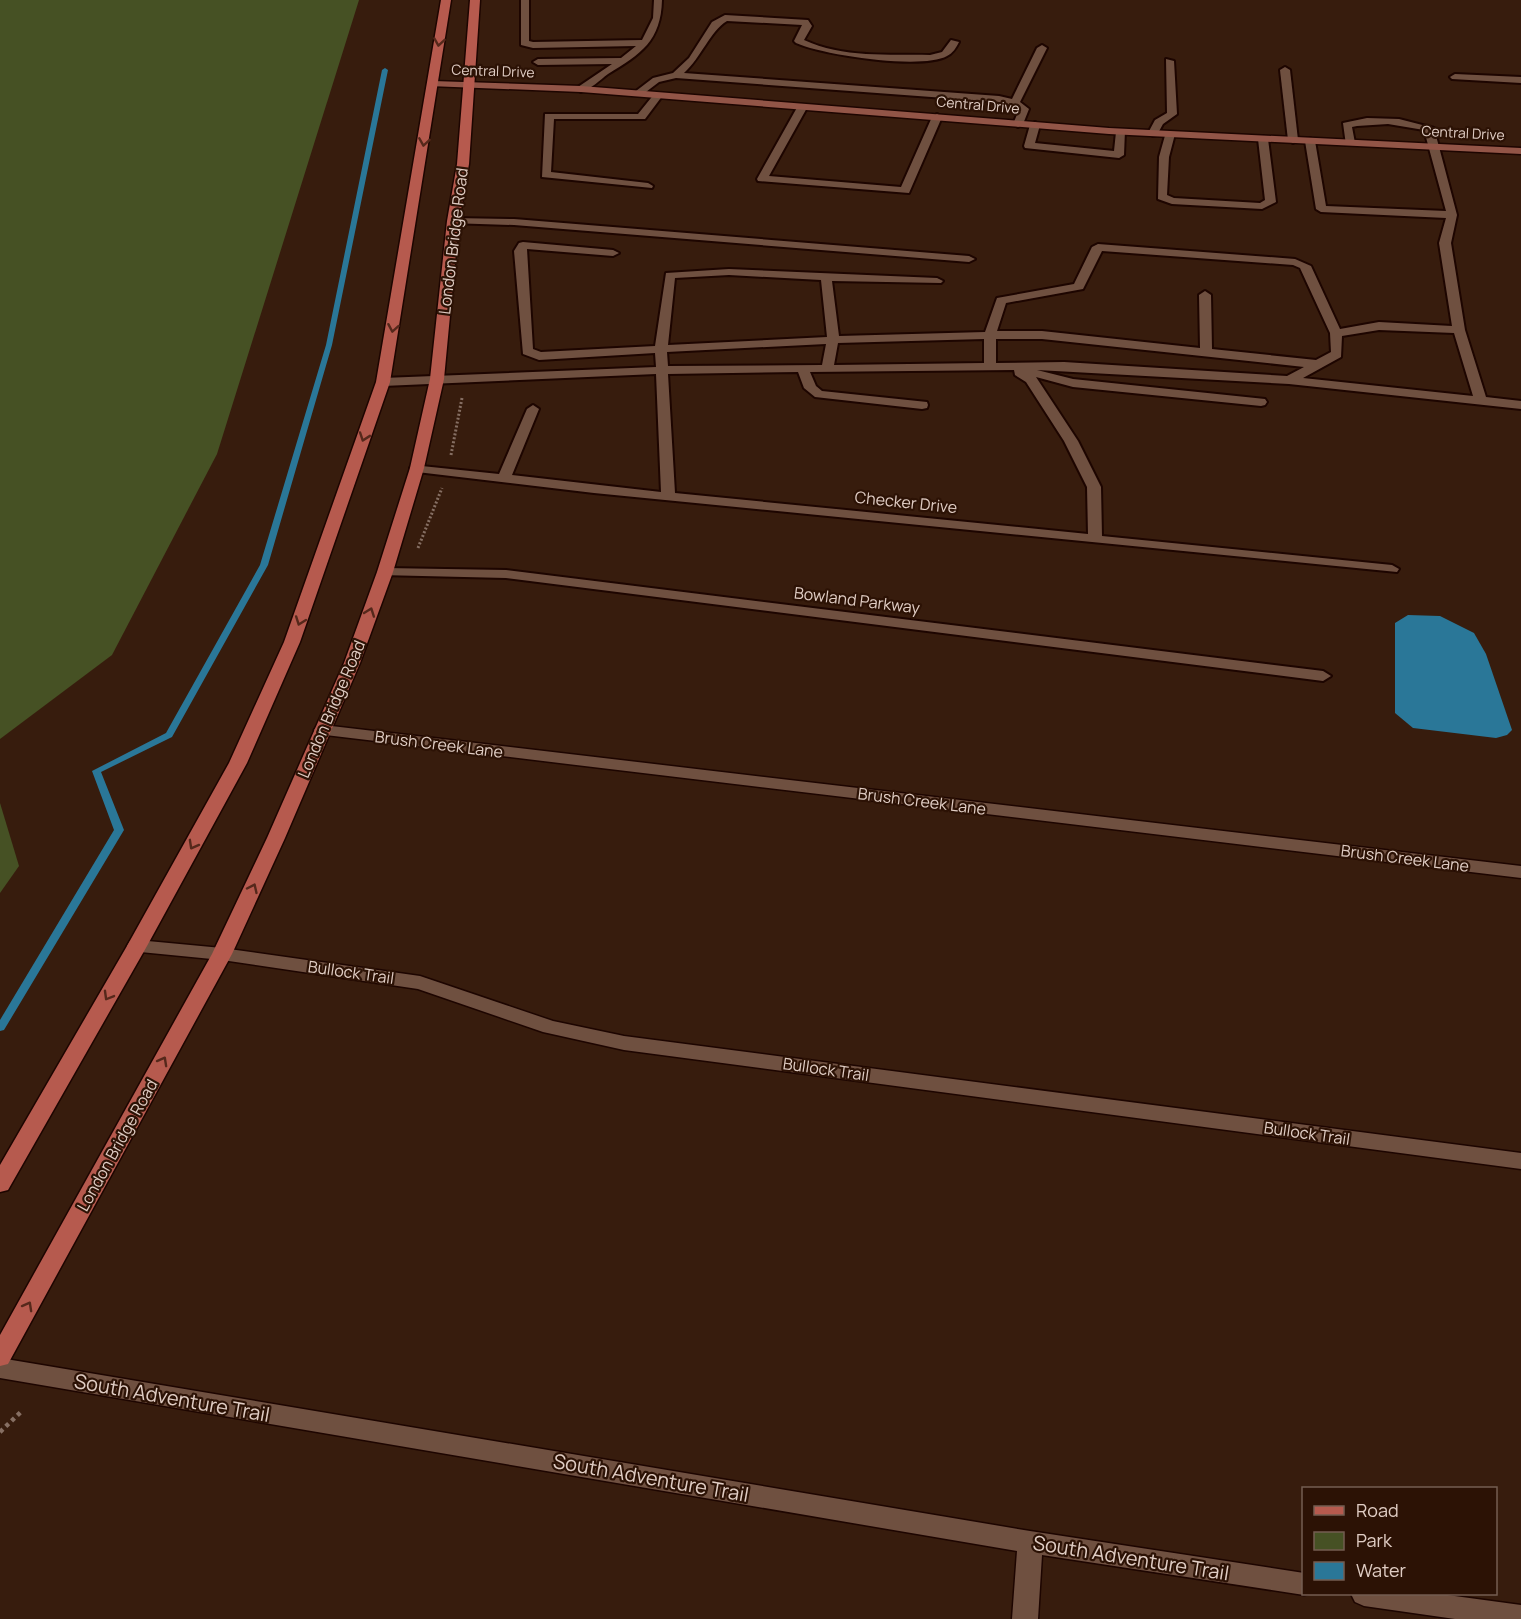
<svg xmlns="http://www.w3.org/2000/svg" width="1521" height="1619" font-family="Manrope,sans-serif">
<style>
.green{fill:#465124}
.water{fill:#2a7798}
.lines{fill:none;stroke-linecap:round;stroke-linejoin:round}
.stream{fill:#2a7798;fill-rule:evenodd}
.lane-casing{stroke:#1d0500;stroke-width:4}
.street-casing{stroke:#1d0500;stroke-width:3}
.secondary-casing{stroke:#1d0500;stroke-width:3}
.primary-casing{stroke:#1d0500;stroke-width:3}
.path-far1{stroke:#866f63;stroke-width:3;stroke-dasharray:2 2;stroke-linecap:butt}
.path{stroke:#866f63;stroke-width:4.5;stroke-dasharray:4 4;stroke-linecap:butt}
.lane{fill:#6f5040;fill-rule:evenodd}
.street{fill:#6f5040;fill-rule:evenodd}
.secondary{fill:#925547;fill-rule:evenodd}
.primary{fill:#b65a4e;fill-rule:evenodd}
.oneway{stroke:#55281b}
.labels{text-anchor:middle;stroke-width:4.5;stroke-linejoin:round;paint-order:stroke}
.far-street-label{font-size:14px;fill:#e0cdc4;stroke:#2c1205}
.street-label{font-size:16px;fill:#e0cdc4;stroke:#2c1205}
.near-street-label{font-size:20px;fill:#e0cdc4;stroke:#2c1205}
</style>
<rect width="100%" height="100%" fill="#371c0d"/>
<g class="green">
<path d="M0 0H359L217 454 112 655 0 739Z"/>
<path d="M0 803 19 866 0 893Z"/>
</g>
<path class="water" d="M1408 615 1440 616 1474 633 1486 654 1512 730 1507 735 1496 738 1413 728 1395 713V623Z"/>
<g class="lines">
<path class="stream" d="M385 68 388 70 332 345 268 565 172 737 101 772 124 830 4 1030 0 1031V1020L114 830 92 771 166 733 260 565 326 345 382 70Z"/>
<defs>
<g id="lane">
<path d="M521 0H529V41L533 42 642 40 653 18 654 0H662C661 41 641 54 608 74 600 80 591 89 581 92L576 89 578 87 612 64 538 65 533 62 538 59 621 58 636 46 533 48 521 45Z"/>
<path d="M725 15 808 20 812 26 804 40C842 58 889 54 930 55L942 52 951 40 959 42C956 48 953 53 947 56 922 70 822 55 796 43L794 41 802 25 727 21C710 31 701 58 684 73L999 96 1012 99 1037 48 1042 45 1047 48 1020 102 1029 109 1023 124 1018 127 1013 124 1019 110 999 102 676 78 659 82 642 95H636V91L653 78 673 73 689 58 712 22Z"/>
<path d="M1166 59 1174 61 1177 114 1163 124 1157 135 1153 136 1148 133 1155 120 1167 113Z"/>
<path d="M1285 67 1290 70 1298 140 1293 143 1288 140 1280 70Z"/>
<path d="M1455 74 1521 77V83L1452 79 1450 77Z"/>
<path d="M655 93 663 95 645 119H554L551 172 648 183 653 186 652 188 542 177 545 114H638Z"/>
<path d="M799 104 808 106 769 176 901 187 932 117 937 114 942 117 909 193 758 181 757 179Z"/>
<path d="M1367 118 1399 119 1434 128 1457 215 1451 243 1465 330 1486 397 1521 401V409L1289 384 1037 370 1073 379 1265 399 1267 402 1265 405 1261 406 1073 387 1036 377 1078 441 1101 487 1102 536 1392 565 1399 569 1397 572 594 493 417 472 412 471 410 468 412 465 499 474 527 409 533 405 539 409 512 475 661 492 656 374 383 386 377 382 383 378 656 367 655 353 539 360 523 354 514 251 519 243 523 242 613 250 619 253 613 256 527 249 533 349 541 352 655 346 666 273 729 269 937 278 943 281 941 283 832 281 839 336 985 332 997 298 1074 284 1092 247 1098 244 1295 259 1311 266 1340 329 1379 322 1452 326 1439 243 1446 218 1321 212 1316 209 1305 141 1310 138 1315 141 1326 206 1446 211 1424 130 1388 124 1357 126 1352 127 1355 143 1346 145 1343 123ZM1102 251 1293 265 1300 268 1330 333 1331 352 1316 360 1212 349 1211 295 1205 291 1199 295 1200 348 1042 331H997L1006 303 1083 289ZM729 275 821 280 827 337 668 345 675 278ZM1379 330 1454 333 1473 396 1303 378 1341 357 1342 336ZM984 339V363L834 365 838 343ZM996 339H1042L1304 367 1287 376 1064 362 996 363ZM826 344 822 365 668 366 667 352ZM1014 370 1015 375 1026 382 1064 441 1087 487 1088 534 675 493 668 374 798 372 804 388 815 397 922 409 927 408 928 405 927 402 822 391 816 386 810 372Z"/>
<path d="M1035 122 1040 125 1035 143 1114 151 1116 132 1125 130 1124 155 1119 158 1025 148 1024 146 1030 125Z"/>
<path d="M1166 132 1175 134 1169 157 1167 195 1174 198 1260 203 1265 200 1258 139 1263 136 1268 139 1276 202 1262 209 1172 204 1158 199 1159 157Z"/>
<path d="M453 218 514 219 969 256 975 259 969 262 514 225 449 223V219Z"/>
<path d="M385 568 506 570 1323 671 1331 676 1323 681 506 578 380 575 378 572Z"/>
</g>
<g id="street">
<path d="M323 725 1521 866V878L317 734 314 730 317 726Z"/>
<path d="M137 940 222 948 420 976 553 1021 624 1036 1521 1153V1169L624 1050 543 1032 418 989 222 960 130 951 127 946 130 941Z"/>
<path d="M0 1358 1030 1531 1304 1573V1594H1309L1304 1595 1042 1555 1038 1619H1012L1017 1551 0 1378Z"/>
<path d="M1351 1594H1440L1521 1605V1619H1455L1364 1606 1355 1602Z"/>
</g>
<path id="secondary" d="M433 81 581 86 1109 128 1521 148V154L1109 134 581 92 429 86V82Z"/>
<g id="primary">
<path d="M441 0H451L390 382 300 642 247 763 147 946 8 1190 0 1192V1165L127 946 229 763 284 642 376 382Z"/>
<path d="M470 0H480L469 164 459 221 444 379 424 468 393 572 360 663 285 838 232 954 8 1364 0 1366V1335L212 954 267 838 344 663 377 572 410 468 430 379 447 221 457 164Z"/>
</g>
</defs>
<use href="#lane" class="lane-casing"/>
<use href="#street" class="street-casing"/>
<use href="#secondary" class="secondary-casing"/>
<use href="#primary" class="primary-casing"/>
<g class="path-far1">
<path d="M451 455 462 398"/>
<path d="M418 548 442 488"/>
</g>
<path class="path" d="M0 1432 23 1410"/>
<use href="#lane" class="lane"/>
<use href="#street" class="street"/>
<use href="#secondary" class="secondary"/>
<use href="#primary" class="primary"/>
</g>
<defs><path id="oneway-chevron" d="M-2-3.5L2.5 0L-2 3.5" fill="none" stroke-width="1.6" stroke-linecap="round" stroke-linejoin="round" transform="scale(1.5)"/></defs>
<g class="oneway">
<use href="#oneway-chevron" transform="translate(439 42) rotate(99)"/>
<use href="#oneway-chevron" transform="translate(424 142) rotate(99)"/>
<use href="#oneway-chevron" transform="translate(393 328) rotate(100)"/>
<use href="#oneway-chevron" transform="translate(364 437) rotate(109)"/>
<use href="#oneway-chevron" transform="translate(370 612) rotate(-70)"/>
<use href="#oneway-chevron" transform="translate(300 621) rotate(110)"/>
<use href="#oneway-chevron" transform="translate(193 845) rotate(119)"/>
<use href="#oneway-chevron" transform="translate(253 888) rotate(-65)"/>
<use href="#oneway-chevron" transform="translate(108 996) rotate(120)"/>
<use href="#oneway-chevron" transform="translate(163 1061) rotate(-61)"/>
<use href="#oneway-chevron" transform="translate(28 1306) rotate(-61)"/>
</g>
<g class="labels">
<g class="far-street-label">
<text transform="translate(493 71) rotate(2)" y="5">Central Drive</text>
<text transform="translate(978 105) rotate(5)" y="5">Central Drive</text>
<text transform="translate(1463 133) rotate(3)" y="5">Central Drive</text>
</g>
<g class="street-label">
<text transform="translate(453 241) rotate(-83)" y="6">London Bridge Road</text>
<text transform="translate(906 502) rotate(6)" y="6">Checker Drive</text>
<text transform="translate(857 600) rotate(7)" y="6">Bowland Parkway</text>
<text transform="translate(331 709) rotate(-67)" y="6">London Bridge Road</text>
<text transform="translate(439 744) rotate(7)" y="6">Brush Creek Lane</text>
<text transform="translate(922 801) rotate(7)" y="6">Brush Creek Lane</text>
<text transform="translate(1405 858) rotate(7)" y="6">Brush Creek Lane</text>
<text transform="translate(351 972) rotate(8)" y="6">Bullock Trail</text>
<text transform="translate(826 1069) rotate(8)" y="6">Bullock Trail</text>
<text transform="translate(1307 1133) rotate(8)" y="6">Bullock Trail</text>
<text transform="translate(117 1145) rotate(-61)" y="6">London Bridge Road</text>
</g>
<g class="near-street-label">
<text transform="translate(172 1398) rotate(10)" y="7">South Adventure Trail</text>
<text transform="translate(651 1478) rotate(10)" y="7">South Adventure Trail</text>
<text transform="translate(1131 1558) rotate(9)" y="7">South Adventure Trail</text>
</g>
</g>
<rect x="1302" y="1487" width="195" height="108" fill="#2c1205" stroke="#745d51" stroke-width="1.5"/>
<rect x="1314" y="1506" width="30" height="9" fill="#b65a4e" stroke="#745d51" stroke-width="1.5"/>
<text x="1356" y="1517" font-size="18" fill="#e0cdc4">Road</text>
<rect x="1314" y="1532" width="30" height="18" fill="#465124" stroke="#745d51" stroke-width="1.5"/>
<text x="1356" y="1547" font-size="18" fill="#e0cdc4">Park</text>
<rect x="1314" y="1562" width="30" height="18" fill="#2a7798" stroke="#745d51" stroke-width="1.5"/>
<text x="1356" y="1577" font-size="18" fill="#e0cdc4">Water</text>
</svg>
